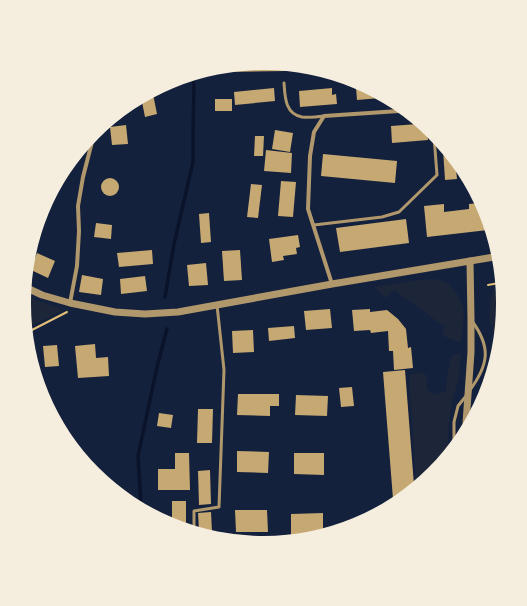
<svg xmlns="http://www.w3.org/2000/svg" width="527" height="606" font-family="Commissioner,sans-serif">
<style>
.green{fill:#1d2539}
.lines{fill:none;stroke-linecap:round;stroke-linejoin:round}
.stream{stroke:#0b132b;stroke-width:3.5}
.building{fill:#c6a872}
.path{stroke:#e5c07b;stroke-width:2}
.service{stroke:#b1986c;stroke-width:3}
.minor{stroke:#b1986c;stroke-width:4}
.tertiary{stroke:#b1986c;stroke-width:7}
</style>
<rect width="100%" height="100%" fill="#14213d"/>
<g class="green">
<path d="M437 279 449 284 458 295 463 307 464 314 461 343 443 336 442 333 445 327 394 290 386 298 374 287 418 280Z"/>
<path d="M500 288 503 303 496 340 489 318 490 303 493 291Z"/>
<path d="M25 296 64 310 29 327 24 303Z"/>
<path d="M461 353 459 378 452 401 448 430V449L433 473 416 484 409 375 419 372 427 375V389L434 395 446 391 447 377 452 355Z"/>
</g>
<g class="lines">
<g class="stream">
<path d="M165 297 174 244 193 162V130L194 87 193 77"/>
<path d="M141 504 138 456 157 367 167 329"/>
</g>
</g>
<g class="building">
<path d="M264 64 286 68V71L223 72Z"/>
<path d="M362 86 380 98 357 100 356 87Z"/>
<path d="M274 88 275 101 235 105 234 92Z"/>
<path d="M332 88V95L336 94 337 104 300 107 299 91Z"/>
<path d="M153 94 157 114 145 117 142 102Z"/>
<rect x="215" y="99" width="17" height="12"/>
<path d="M418 124 427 130 428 140 392 143 391 126Z"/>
<path d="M126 125 128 144 112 145 110 127Z"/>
<path d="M275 130 293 133 290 152 272 149Z"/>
<path d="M255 136H264L263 156H254Z"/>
<path d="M443 149 456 169 457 179 445 180Z"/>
<path d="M266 150 292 153 291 173 264 171Z"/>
<path d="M323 154 397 161 395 183 321 176Z"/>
<circle cx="110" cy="187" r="9"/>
<path d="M281 181 296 182 293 217 278 216Z"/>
<path d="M251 184 262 185 258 218 247 217Z"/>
<path d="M479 203 485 212 488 230 427 237 424 206 444 204V212L469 209V204Z"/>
<path d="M209 213 211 242 201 243 199 214Z"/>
<path d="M406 219 409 243 340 252 336 228Z"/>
<path d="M96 223 112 225 111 239 94 237Z"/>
<path d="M298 235 300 247 296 248 297 254 283 256 284 260 272 262 269 239Z"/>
<path d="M152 250 153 264 119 267 117 253Z"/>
<path d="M240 250 242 280 224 281 222 251Z"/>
<path d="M37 253 55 261 48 278 31 270 32 265Z"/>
<path d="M206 263 208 285 189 286 187 265Z"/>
<path d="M82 275 103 279 101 295 79 292Z"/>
<path d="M145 276 147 291 121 294 120 279Z"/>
<path d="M330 309 332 328 306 330 304 311Z"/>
<path d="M370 309V312L387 310 398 319 406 329 408 348 411 347 413 368 394 370 393 351H389L388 331 371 333 370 330 354 331 352 310Z"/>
<path d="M294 326 295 338 269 341 268 328Z"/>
<path d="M253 330 254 352 233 353 232 331Z"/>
<path d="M95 344 96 358 108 357 109 376 78 378 75 346Z"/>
<path d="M57 345 59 366 45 367 43 346Z"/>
<path d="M405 370 414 485 393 499 383 372Z"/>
<path d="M352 387 354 406 341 407 339 388Z"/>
<path d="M238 394H279V406H270V416L237 415Z"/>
<path d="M296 395 328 396 327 416 295 415Z"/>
<path d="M198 409H213L212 443H197Z"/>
<path d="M159 413 173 415 171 428 157 426Z"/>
<path d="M237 451 269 452 268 473 237 472Z"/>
<path d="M175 453H189L190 490H158V469H175Z"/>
<path d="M294 453H324V475L294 474Z"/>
<path d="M210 470 211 504 199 505 198 471Z"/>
<path d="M172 501H186V527L172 524Z"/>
<path d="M235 510H267L268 532H236Z"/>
<path d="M211 512 212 532 199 530 198 513Z"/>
<path d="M323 513V531L302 535H291V514Z"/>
</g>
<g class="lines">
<g class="path">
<path d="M488 285 499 283"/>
<path d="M30 331 67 312"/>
</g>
<g class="service">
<path d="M284 83C285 97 285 114 302 117 309 118 317 117 324 116"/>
<path d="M314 225 382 217 399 212 437 175 434 136"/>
<path d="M470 390C489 364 491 347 472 321"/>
<path d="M454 441V422L458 406 466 396"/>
<path d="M194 529V511L219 507 224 370 217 305"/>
</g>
<g class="minor">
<path d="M332 284 308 209 310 156 314 132 324 116 399 111"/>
<path d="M70 303 77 266 79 231 78 206 83 177 94 134"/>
</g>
<g class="tertiary">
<path d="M27 288 42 295 70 303 115 312 145 314 178 312 332 284 494 257"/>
<path d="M466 423 471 352V319L470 261"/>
</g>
</g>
<path d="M0 0H527V606H0ZM263 70H264A232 232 0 0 1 496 302V304A232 232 0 0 1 264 536H263A232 232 0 0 1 31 304V302A232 232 0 0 1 263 70Z" fill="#f5edde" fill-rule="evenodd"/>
</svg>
